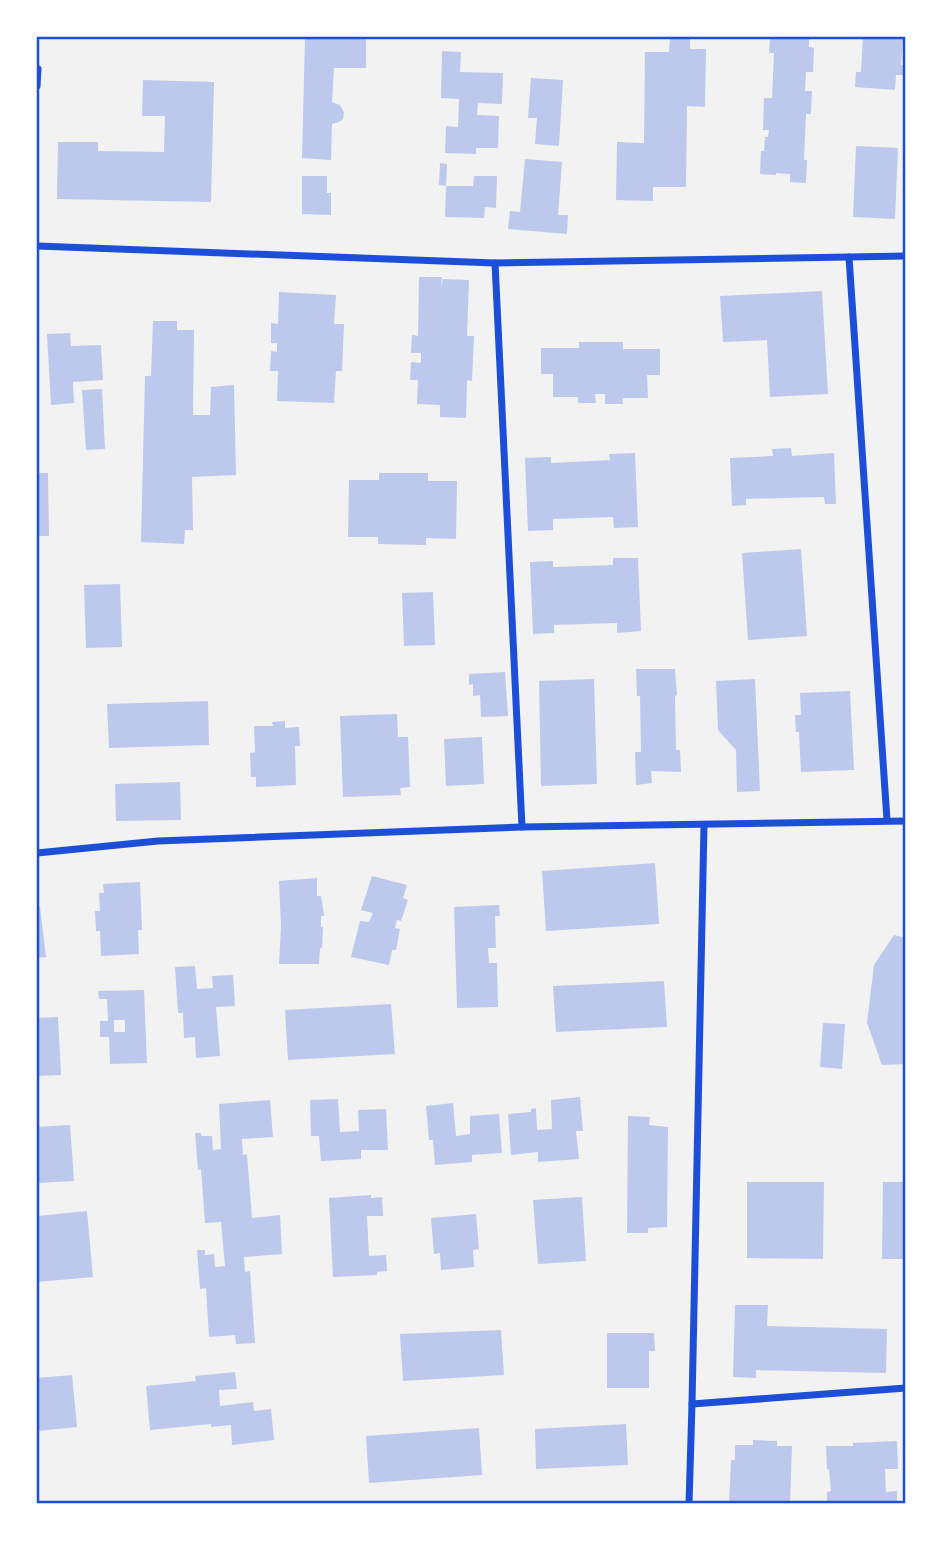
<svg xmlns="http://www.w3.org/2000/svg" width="943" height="1541" font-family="'IBM Plex Serif',serif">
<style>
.building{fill:#bdc9ec;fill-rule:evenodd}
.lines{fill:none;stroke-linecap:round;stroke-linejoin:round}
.minor{stroke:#1d4ed8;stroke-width:7}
.neatline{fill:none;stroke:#1d4ed8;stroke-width:2.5}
</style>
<rect width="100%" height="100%" fill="#f2f2f2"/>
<g class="building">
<path d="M770 37H809V47L814 48 813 72H806L805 91H812L811 114H806L804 160H807L806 183 790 182V174L776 173V175L760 174 761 151H764L765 137H768L769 130H763L764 98H772L774 53H769Z"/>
<path d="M863 37H903L901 65H906V75H896L895 90 855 87 856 72H861Z"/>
<path d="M305 38 366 39V68H334L332 102 340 105 344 112 343 119 339 122 332 124 331 160 302 158Z"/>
<path d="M670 38H690V49H706L705 107 687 106 686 187H653V201L616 200 617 142 644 143 645 52H669Z"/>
<path d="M442 51 461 52 460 72 503 73 502 104 478 103 477 115 499 116 498 148H476V154L445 153 446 126 458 127 459 99 441 98Z"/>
<path d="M531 78 563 80 559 146 535 144 537 118H528Z"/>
<path d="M143 80 214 82 211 202 57 199 58 142H98V151L164 152 165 116H142Z"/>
<path d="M856 146 898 148 895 219 853 217Z"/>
<path d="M525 159 562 162 558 215H568L567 234 508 229 510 211 520 212Z"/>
<path d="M440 163 447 164 446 186 439 185Z"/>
<path d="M302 176H327V193H331V215L302 214Z"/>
<path d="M474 176H497L496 208 485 207 484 218 445 217 446 186H473Z"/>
<path d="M419 277H442L441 289 443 279 469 280 467 336H474L472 381 467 380 466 418 440 417V405L417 404 418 380H410L411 362 421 363V353H411L412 335 418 336Z"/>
<path d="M822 291 828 394 770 397 767 340 723 342 720 296Z"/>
<path d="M279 292 336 295 334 324H344L342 371H336L334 403 277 401 278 371H270L271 351 277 352V343H271V323L278 324Z"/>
<path d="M153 321H177V330H194L193 415H210L211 387 234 385 236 475 192 477 193 530H185L184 544 141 542 145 376H151Z"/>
<path d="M70 333 71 346 101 345 103 380 73 382 74 403 51 405 47 334Z"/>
<path d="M579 342H623V349H660V375H647L648 398H622L623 404H605V394H595L596 403H578V397H553V374H541V348H579Z"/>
<path d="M102 389 105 449 86 450 82 390Z"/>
<path d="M791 448 792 456 834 453 836 504H825L824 497 746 499V505L732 506 730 458 773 456 772 449Z"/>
<path d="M635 453 638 527 614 528 613 517 553 519V530L528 531 525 458 551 457V463L610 460 609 454Z"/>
<path d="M37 473H48L49 536H37Z"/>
<path d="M379 473H428V481H457L456 539 426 538V545L378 544V537H348L349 480H379Z"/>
<path d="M801 549 807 636 748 640 742 553Z"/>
<path d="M613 558H638L641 631 617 633V623L554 625V633L533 634 530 562 553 561V567L613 565Z"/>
<path d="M120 584 122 647 86 648 84 585Z"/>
<path d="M433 592 435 645 404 646 402 593Z"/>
<path d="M636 669H675L677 695 675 696 676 750H680L681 772 651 771 652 783 636 785 635 752H641L640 696H637Z"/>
<path d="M505 672 508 716 481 717 480 695 473 696V684L469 685V674Z"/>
<path d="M594 679 597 784 541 786 539 681Z"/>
<path d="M755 679 760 791 737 792 736 750 718 730 716 681Z"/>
<path d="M850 691 854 770 801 772 799 732H796L795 715H801L800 693Z"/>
<path d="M208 701 209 745 109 748 107 704Z"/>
<path d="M397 714 398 737H408L410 787 400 788 401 795 343 797 340 716Z"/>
<path d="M285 721V728L299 727 300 746H295L296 785 256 787V777H251L250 753 255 752 254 726H273L272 722Z"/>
<path d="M482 737 484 784 446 786 444 739Z"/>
<path d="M180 782 181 820 116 821 115 784Z"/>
<path d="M655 863 659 924 546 931 542 871Z"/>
<path d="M372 876 407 885 403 898 408 900 401 921 397 920 395 928 400 929 396 950H392L389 965 351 957 360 921 369 922 373 913 361 910Z"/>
<path d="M317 878V896H321L324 916H321V927H323L322 948H320L319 964H279L281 926 279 881Z"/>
<path d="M140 882 142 930H138L139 954 101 956 100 931H96L95 911H100L99 893H104L103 884Z"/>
<path d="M499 905 500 916H495L496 948H488L489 963H497L498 1007 457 1008 454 907Z"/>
<path d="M37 907H40L46 957 37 958Z"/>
<path d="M894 935 906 938V1064L882 1065 867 1023 874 965Z"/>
<path d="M195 966 197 989 213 988 212 976 233 975 235 1006 216 1007 220 1056 196 1058 195 1037 184 1038 183 1013H178L175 967Z"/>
<path d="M664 981 667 1027 556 1032 553 986Z"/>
<path d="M144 990 147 1063 110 1064 109 1037H100V1021H108L107 999H99L98 991ZM114 1020H125V1032H114Z"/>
<path d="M391 1004 395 1054 288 1060 285 1010Z"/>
<path d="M58 1017 61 1075 37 1076V1018Z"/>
<path d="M823 1023 845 1024 842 1069 820 1067Z"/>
<path d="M580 1097 583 1131H576L579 1159 538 1162V1152L511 1155 508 1114 531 1112V1109L536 1108 537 1130 552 1129 551 1100Z"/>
<path d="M338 1099 340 1132 359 1131 358 1110 386 1109 388 1150H361V1159L321 1161 319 1136H311L310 1100Z"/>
<path d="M270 1100 273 1137 242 1139 243 1155 247 1154 252 1218 280 1215 282 1254 244 1257 245 1272 250 1271 255 1343 236 1344 235 1335 209 1337 206 1288 200 1289 197 1250H205V1255L214 1254 215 1267 225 1266 221 1222 205 1223 201 1169 198 1170 195 1133H201V1136H212L213 1150 221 1149 219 1104Z"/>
<path d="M453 1103 456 1136 470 1134V1116L499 1114 502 1153 472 1155V1162L435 1165 433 1140H429L426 1106Z"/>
<path d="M628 1116 650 1117 649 1125 668 1127 667 1227 648 1228V1233H627Z"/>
<path d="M70 1125 74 1181 37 1183V1127Z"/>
<path d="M747 1182H824L823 1259 747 1258Z"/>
<path d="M883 1182H906V1259H882Z"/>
<path d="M371 1195V1198L382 1197 383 1216H367L369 1256 386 1255 387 1271 377 1272V1275L333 1277 329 1198Z"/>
<path d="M582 1197 586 1261 538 1264 533 1200Z"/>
<path d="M87 1211 93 1277 37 1282V1216Z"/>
<path d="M476 1214 479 1249 473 1250 474 1267 441 1270 440 1253 434 1254 431 1218Z"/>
<path d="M735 1305H768L767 1326 887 1329 886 1373 756 1370V1378L733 1377Z"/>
<path d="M501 1330 504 1375 403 1381 400 1334Z"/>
<path d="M607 1333H654L655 1351H649V1388H607Z"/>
<path d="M235 1372 237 1389 219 1390 220 1406 253 1402 254 1411 271 1409 274 1440 232 1445 231 1425 211 1427V1424L150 1430 146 1386 196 1381 195 1376Z"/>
<path d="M72 1375 77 1427 37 1431V1378Z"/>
<path d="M626 1424 628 1465 536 1469 535 1429Z"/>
<path d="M479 1428 482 1475 369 1483 366 1436Z"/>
<path d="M753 1440 777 1441V1446H792L790 1504H729L731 1460H735V1445H753Z"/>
<path d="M897 1441 898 1469H885L886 1492 897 1491V1504H827V1492L831 1491 829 1469H827L826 1446H853V1443Z"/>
</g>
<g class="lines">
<g class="minor">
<path d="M37 86 38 69"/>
<path d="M37 246 495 263 906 256"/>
<path d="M849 257 887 820"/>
<path d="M495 263 522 827"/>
<path d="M37 853 158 841 522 827 906 821"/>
<path d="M692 1404 906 1388"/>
<path d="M689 1504 692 1404 704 825"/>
</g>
</g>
<rect width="943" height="1541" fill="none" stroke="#ffffff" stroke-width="77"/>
<rect x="38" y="38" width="866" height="1464" class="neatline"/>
</svg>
